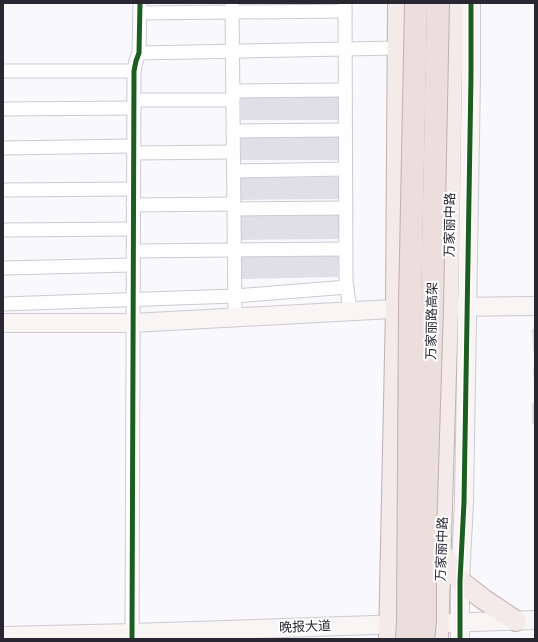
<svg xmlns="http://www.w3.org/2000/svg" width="538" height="642" font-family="Cabin,'Noto Sans SC',sans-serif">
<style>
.building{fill:#e0dee6}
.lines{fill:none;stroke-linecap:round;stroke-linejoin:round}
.street-casing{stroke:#cccad2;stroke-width:15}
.secondary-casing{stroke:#cccad2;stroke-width:20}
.primary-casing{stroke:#c0b0b1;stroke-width:22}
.street{stroke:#fefeff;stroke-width:13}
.secondary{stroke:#f9f5f4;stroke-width:18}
.primary{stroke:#f3eae9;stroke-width:20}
.highway-bridge-casing{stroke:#c0b0b1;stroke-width:24;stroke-linecap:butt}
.highway-bridge{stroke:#ebdedd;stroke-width:22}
.cycleway-casing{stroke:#fff;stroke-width:8}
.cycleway{stroke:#1b5e20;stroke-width:5}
.labels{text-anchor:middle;stroke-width:4;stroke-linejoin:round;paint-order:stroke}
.street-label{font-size:13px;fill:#292732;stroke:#fff}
</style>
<rect width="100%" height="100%" fill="#f9f8fc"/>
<g class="building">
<rect x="241" y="96" width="101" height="24"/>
<rect x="241" y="136" width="101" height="24"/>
<path d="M341 177V199L240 200V178Z"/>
<path d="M340 215V239L241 240V216Z"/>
<path d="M338 256V277L240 279V257Z"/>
<path d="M532 329H535V351H533Z"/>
<path d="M533 367H535V385H534Z"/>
<rect x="532" y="403" width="3" height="21"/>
</g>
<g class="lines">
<defs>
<g id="street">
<path d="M232 3 235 317"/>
<path d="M345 3 346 281 350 311"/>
<path d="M140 13 345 11"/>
<path d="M139 53 397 48"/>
<path d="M3 71H134"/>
<path d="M233 91 345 90"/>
<path d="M134 100H233"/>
<path d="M3 109 134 108"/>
<path d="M233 131 345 130"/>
<path d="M3 148 133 146"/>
<path d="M133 153 233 152"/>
<path d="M234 171 345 169"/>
<path d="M3 190 133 189"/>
<path d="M133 205 234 204"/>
<path d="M234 209 346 208"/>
<path d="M3 230 133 229"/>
<path d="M133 251 346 249"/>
<path d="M3 268 133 265"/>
<path d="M3 304 235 296 347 287"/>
<path d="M132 639 134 71 136 61 139 53 140 3"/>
</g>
<g id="secondary">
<path d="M455 307 535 306"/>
<path d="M3 323H133L410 308"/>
<path d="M448 623 535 620"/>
<path d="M3 636 132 633 404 624"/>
<path d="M460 639V581L464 502 471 76V3"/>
</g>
<g id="primary">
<path d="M441 551 460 581 483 599 516 621"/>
<path d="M389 639 396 308 398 3"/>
<path d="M438 639 448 307 453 3"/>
</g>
</defs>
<use href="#street" class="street-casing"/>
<use href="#secondary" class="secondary-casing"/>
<use href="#primary" class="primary-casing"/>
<use href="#street" class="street"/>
<use href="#secondary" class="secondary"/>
<use href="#primary" class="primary"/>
<defs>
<g id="highway-bridge">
<path d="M407 639 408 622 410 306 416 3"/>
<path d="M423 639 425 622V535L432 307 438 3"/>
</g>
</defs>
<use href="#highway-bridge" class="highway-bridge-casing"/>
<use href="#highway-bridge" class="highway-bridge"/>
<defs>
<g id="cycleway">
<path d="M132 639 134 71 136 61 139 53 140 3"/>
<path d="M460 639V581L464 502 471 76V3"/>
</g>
</defs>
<use href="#cycleway" class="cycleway-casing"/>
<use href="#cycleway" class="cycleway"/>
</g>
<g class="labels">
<g class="street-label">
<text transform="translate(449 225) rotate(-89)" y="5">万家丽中路</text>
<text transform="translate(431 321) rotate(-89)" y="5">万家丽路高架</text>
<text transform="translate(441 549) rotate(-88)" y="5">万家丽中路</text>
<text transform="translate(305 626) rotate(-2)" y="5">晚报大道</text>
</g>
</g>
<rect width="538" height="642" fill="none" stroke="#292732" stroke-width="8"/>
</svg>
